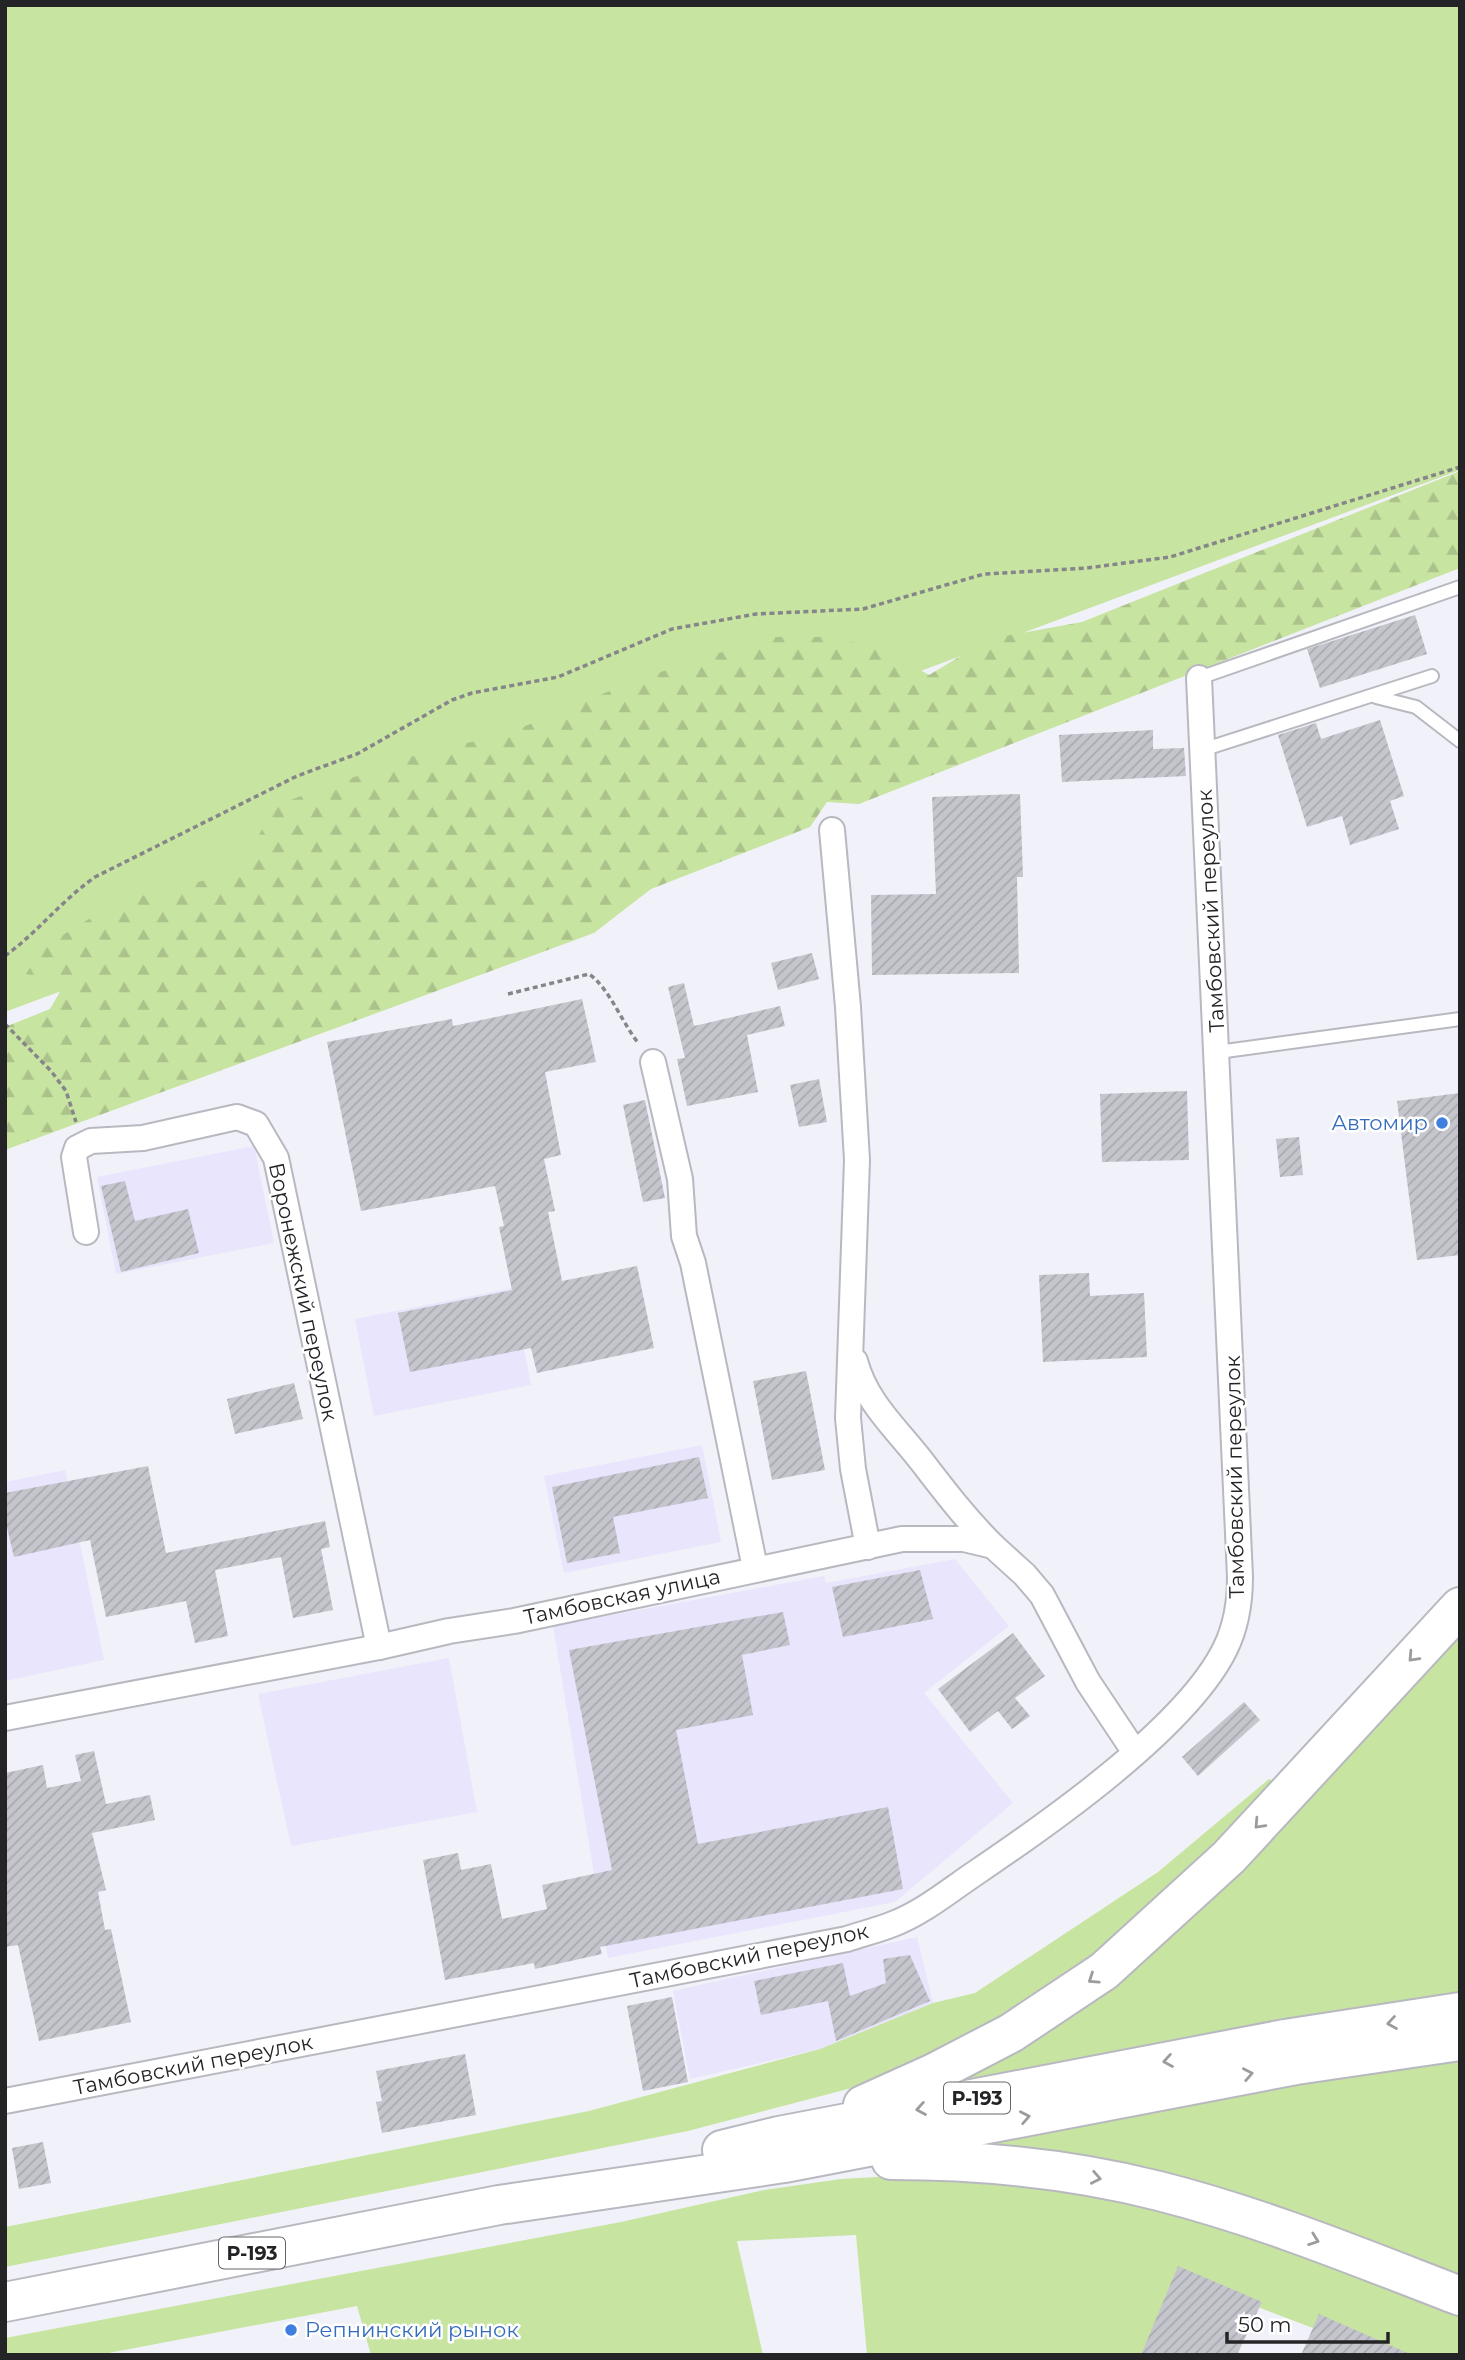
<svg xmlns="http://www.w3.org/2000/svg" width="1465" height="2360" font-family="Montserrat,sans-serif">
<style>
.industrial{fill:#e8e5fc}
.green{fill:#c7e4a1}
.forest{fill:url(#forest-firs)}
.building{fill:url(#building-hatch)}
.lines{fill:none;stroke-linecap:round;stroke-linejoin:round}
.lane-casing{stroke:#b8b9c0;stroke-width:16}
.street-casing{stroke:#b8b9c0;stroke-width:28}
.highway-casing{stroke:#b8b9c0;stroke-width:42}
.path{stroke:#85858a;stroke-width:3.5;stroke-dasharray:5 3.5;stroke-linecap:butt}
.lane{stroke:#fff;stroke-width:12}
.street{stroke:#fff;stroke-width:24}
.highway{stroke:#fff;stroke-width:38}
.oneway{stroke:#9c9c9e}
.shop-dot{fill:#3f7fe0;stroke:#fff;stroke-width:2.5}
.labels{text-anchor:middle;stroke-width:5;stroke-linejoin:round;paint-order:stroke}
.shield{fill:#fff;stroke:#666668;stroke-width:2}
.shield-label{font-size:19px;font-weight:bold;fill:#242427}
.street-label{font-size:21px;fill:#242427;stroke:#fff}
.shop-label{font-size:21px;fill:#366cbe;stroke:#fff;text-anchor:end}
</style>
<defs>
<pattern id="forest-firs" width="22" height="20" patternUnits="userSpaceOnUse" patternTransform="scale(1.75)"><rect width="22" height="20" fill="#c7e4a1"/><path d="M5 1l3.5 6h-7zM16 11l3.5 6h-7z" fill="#abc38b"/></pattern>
<pattern id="building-hatch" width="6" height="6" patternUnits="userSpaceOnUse" patternTransform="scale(1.75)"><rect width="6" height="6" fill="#c5c6cd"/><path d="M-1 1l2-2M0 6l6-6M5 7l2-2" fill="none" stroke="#a9aab0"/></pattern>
</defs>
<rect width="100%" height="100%" fill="#f1f2f9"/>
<g class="industrial">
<path d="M254 1146 274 1243 116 1274 97 1177Z"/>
<path d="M512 1288 531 1385 374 1416 355 1319Z"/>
<path d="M702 1445 721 1542 564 1573 544 1476Z"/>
<path d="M65 1470 104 1660 5 1681V1482Z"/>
<path d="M955 1559 1009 1626 924 1693 1013 1803 895 1902 608 1958 553 1626 824 1576 826 1583Z"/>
<path d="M449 1658 477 1812 291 1846 258 1694Z"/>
<path d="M917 1937 933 2003 820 2049 690 2079 673 1991Z"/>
</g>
<g class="green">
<path d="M5 5H1460V470L5 1012Z"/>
<path d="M1460 1622V1992L1343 2011 948 2089 945 2083 1038 2030Z"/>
<path d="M1269 1779 1278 1786 1156 1908 1011 2018 867 2084 688 2131 5 2267V2227L589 2111 820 2049 933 2003 975 1993 1158 1872Z"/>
<path d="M1460 2059V2355H1384L1184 2279 1149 2355H867L856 2235 737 2241 763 2355H371L357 2306 98 2355H5V2338L621 2222 764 2190 841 2179 912 2175 959 2149 1270 2090Z"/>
</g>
<path class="forest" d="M1460 471V568L859 804 827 802 810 827 651 889 594 933 5 1150V1027L50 1009 65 983 26 974 43 947 117 902 238 872 276 805 419 754 506 734 636 680 769 637H830L886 650 929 675 989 639 1082 622Z"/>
<g class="building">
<path d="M1415 615 1427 654 1320 688 1307 649Z"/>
<path d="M1380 720 1404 796 1390 801 1399 829 1350 845 1342 816 1307 827 1278 735 1316 723 1321 739Z"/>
<path d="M1153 730V749L1184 748 1186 776 1062 782 1059 735Z"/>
<path d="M1020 794 1023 877H1017L1019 973 872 975 871 895 936 894 932 797Z"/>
<path d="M812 953 819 979 778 990 771 963Z"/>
<path d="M684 983 694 1026 780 1006 785 1026 747 1035 758 1092 687 1106 677 1059 685 1058 668 987Z"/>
<path d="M582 999 596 1062 545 1072 561 1155 544 1159 555 1211 548 1212 562 1281 637 1266 654 1348 537 1373 531 1348 410 1372 398 1313 512 1290 499 1227 504 1226 495 1186 361 1211 327 1042 452 1019 453 1026Z"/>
<path d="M819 1079 827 1122 799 1127 790 1085Z"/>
<path d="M1187 1091 1189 1160 1102 1162 1100 1094Z"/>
<path d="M1460 1093V1255L1417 1260 1397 1101Z"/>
<path d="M645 1100 665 1198 643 1202 623 1105Z"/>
<path d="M1299 1137 1303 1175 1280 1177 1276 1139Z"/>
<path d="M125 1181 135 1221 188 1209 199 1253 121 1272 101 1186Z"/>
<path d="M1089 1273 1090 1296 1144 1293 1147 1357 1043 1362 1039 1275Z"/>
<path d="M806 1371 825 1470 772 1480 753 1381Z"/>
<path d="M294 1383 303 1419 235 1434 227 1399Z"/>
<path d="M699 1457 708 1498 613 1517 620 1553 567 1563 552 1487Z"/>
<path d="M148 1466 166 1553 325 1521 330 1547 321 1549 333 1610 293 1618 281 1557 215 1570 228 1636 195 1643 186 1601 106 1617 90 1540 14 1557 5 1519V1493Z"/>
<path d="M920 1570 933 1619 843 1637 832 1587Z"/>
<path d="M783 1612 790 1645 742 1655 753 1715 676 1730 698 1844 888 1807 903 1889 600 1947 602 1954 535 1969 534 1963 445 1980 423 1860 458 1853 461 1870 491 1864 502 1919 547 1909 542 1885 612 1870 569 1650Z"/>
<path d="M1013 1633 1045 1676 1015 1698 1030 1716 1012 1729 998 1711 970 1732 938 1689Z"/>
<path d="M1244 1702 1260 1720 1198 1776 1182 1757Z"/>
<path d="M94 1751 106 1804 150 1795 155 1820 92 1833 106 1890 98 1892 105 1930 111 1929 131 2022 39 2041 18 1945 5 1947V1773L43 1765 47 1788 81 1781 75 1755Z"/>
<path d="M910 1955 930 2001 836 2041 828 2001 761 2015 754 1981 843 1963 850 1996 886 1983 883 1959Z"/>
<path d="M672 1997 688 2082 643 2091 627 2006Z"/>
<path d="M465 2054 476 2115 382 2133 376 2102 382 2101 376 2071Z"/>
<path d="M43 2142 51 2183 19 2189 12 2148Z"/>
<path d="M1178 2266 1262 2302 1237 2355H1141Z"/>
<path d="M1319 2314 1412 2355H1301Z"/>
</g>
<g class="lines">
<defs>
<g id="lane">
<path d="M1199 678 1460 587"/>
<path d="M1376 697 1416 707 1460 741"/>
<path d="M1202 750 1432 676"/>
<path d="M1218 1052 1460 1019"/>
</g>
<g id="street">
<path d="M832 830 848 1007 857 1160 848 1418 853 1469 868 1547"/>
<path d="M653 1062 680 1179 684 1236 693 1263 755 1568"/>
<path d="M86 1232 74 1157 77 1148 91 1141 143 1138 237 1117 256 1124 276 1158 379 1647"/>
<path d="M855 1361C866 1403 897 1429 923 1463 946 1493 966 1519 993 1546"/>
<path d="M5 1718 379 1647 449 1631 514 1621 902 1539H964L993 1546 1025 1575 1042 1595 1088 1682 1134 1751"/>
<path d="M5 2101 847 1939C862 1934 878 1930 893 1924 922 1913 949 1891 974 1874 1048 1824 1186 1728 1225 1649 1236 1627 1240 1601 1240 1577L1199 678"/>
</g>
<g id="highway">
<path d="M863 2105 934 2073 1011 2033 1104 1971 1229 1857 1460 1607"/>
<path d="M722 2150 779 2136 1285 2039 1460 2012"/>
<path d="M891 2160C981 2160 1072 2169 1159 2191 1262 2217 1361 2258 1460 2296"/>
<path d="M5 2302 499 2205 784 2163 1296 2065 1460 2041"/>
</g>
</defs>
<use href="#lane" class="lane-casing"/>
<use href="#street" class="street-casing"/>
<use href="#highway" class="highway-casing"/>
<g class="path">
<path d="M5 956C39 931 60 902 95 877L297 776 357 754 452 700 472 693 558 677 672 629 756 614 863 609 984 574 1087 568 1170 557 1460 467"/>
<path d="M508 994 589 974C610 989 622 1023 639 1044"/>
<path d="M5 1024 51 1071 66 1091 76 1122"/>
</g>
<use href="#lane" class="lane"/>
<use href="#street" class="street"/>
<use href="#highway" class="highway"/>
</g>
<defs><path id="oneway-chevron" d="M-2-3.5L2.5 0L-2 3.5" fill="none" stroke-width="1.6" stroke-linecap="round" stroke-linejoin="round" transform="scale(1.75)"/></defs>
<g class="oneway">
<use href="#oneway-chevron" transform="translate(1413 1657) rotate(133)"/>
<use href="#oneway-chevron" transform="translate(1259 1824) rotate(133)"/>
<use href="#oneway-chevron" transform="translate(1093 1979) rotate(146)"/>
<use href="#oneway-chevron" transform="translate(1392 2023) rotate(171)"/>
<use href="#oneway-chevron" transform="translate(1168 2061) rotate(170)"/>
<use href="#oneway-chevron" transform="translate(1248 2074) rotate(-11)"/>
<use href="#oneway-chevron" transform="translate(921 2109) rotate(170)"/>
<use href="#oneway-chevron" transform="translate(1025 2117) rotate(-11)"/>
<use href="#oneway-chevron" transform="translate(1096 2178) rotate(11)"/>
<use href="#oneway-chevron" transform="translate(1314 2240) rotate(20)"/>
</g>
<g class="shop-dot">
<circle cx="1442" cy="1123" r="7"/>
<circle cx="291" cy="2330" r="7"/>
</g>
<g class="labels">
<g class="shield">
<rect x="944" y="2082.5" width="66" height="31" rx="5"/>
<rect x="219" y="2237.5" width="66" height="31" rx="5"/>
</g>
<g class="shield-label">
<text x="977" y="2105">Р-193</text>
<text x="252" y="2260">Р-193</text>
</g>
<g class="street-label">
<text transform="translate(1211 911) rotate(-93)" y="7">Тамбовский переулок</text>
<text transform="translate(303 1292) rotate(78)" y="7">Воронежский переулок</text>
<text transform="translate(1235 1477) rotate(-91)" y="7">Тамбовский переулок</text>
<text transform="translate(622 1597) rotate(-12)" y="7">Тамбовская улица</text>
<text transform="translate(749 1956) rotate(-12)" y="7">Тамбовский переулок</text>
<text transform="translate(193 2065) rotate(-11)" y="7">Тамбовский переулок</text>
</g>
<g class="shop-label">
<text x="1428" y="1130">Автомир</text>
<text x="305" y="2337" text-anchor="start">Репнинский рынок</text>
</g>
</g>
<rect width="1465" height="2360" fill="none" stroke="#242427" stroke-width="14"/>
<path d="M1227 2332v10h161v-10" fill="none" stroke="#242427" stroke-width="3.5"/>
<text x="1238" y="2332" font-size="21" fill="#242427" stroke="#ffffff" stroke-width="5" paint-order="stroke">50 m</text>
</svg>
